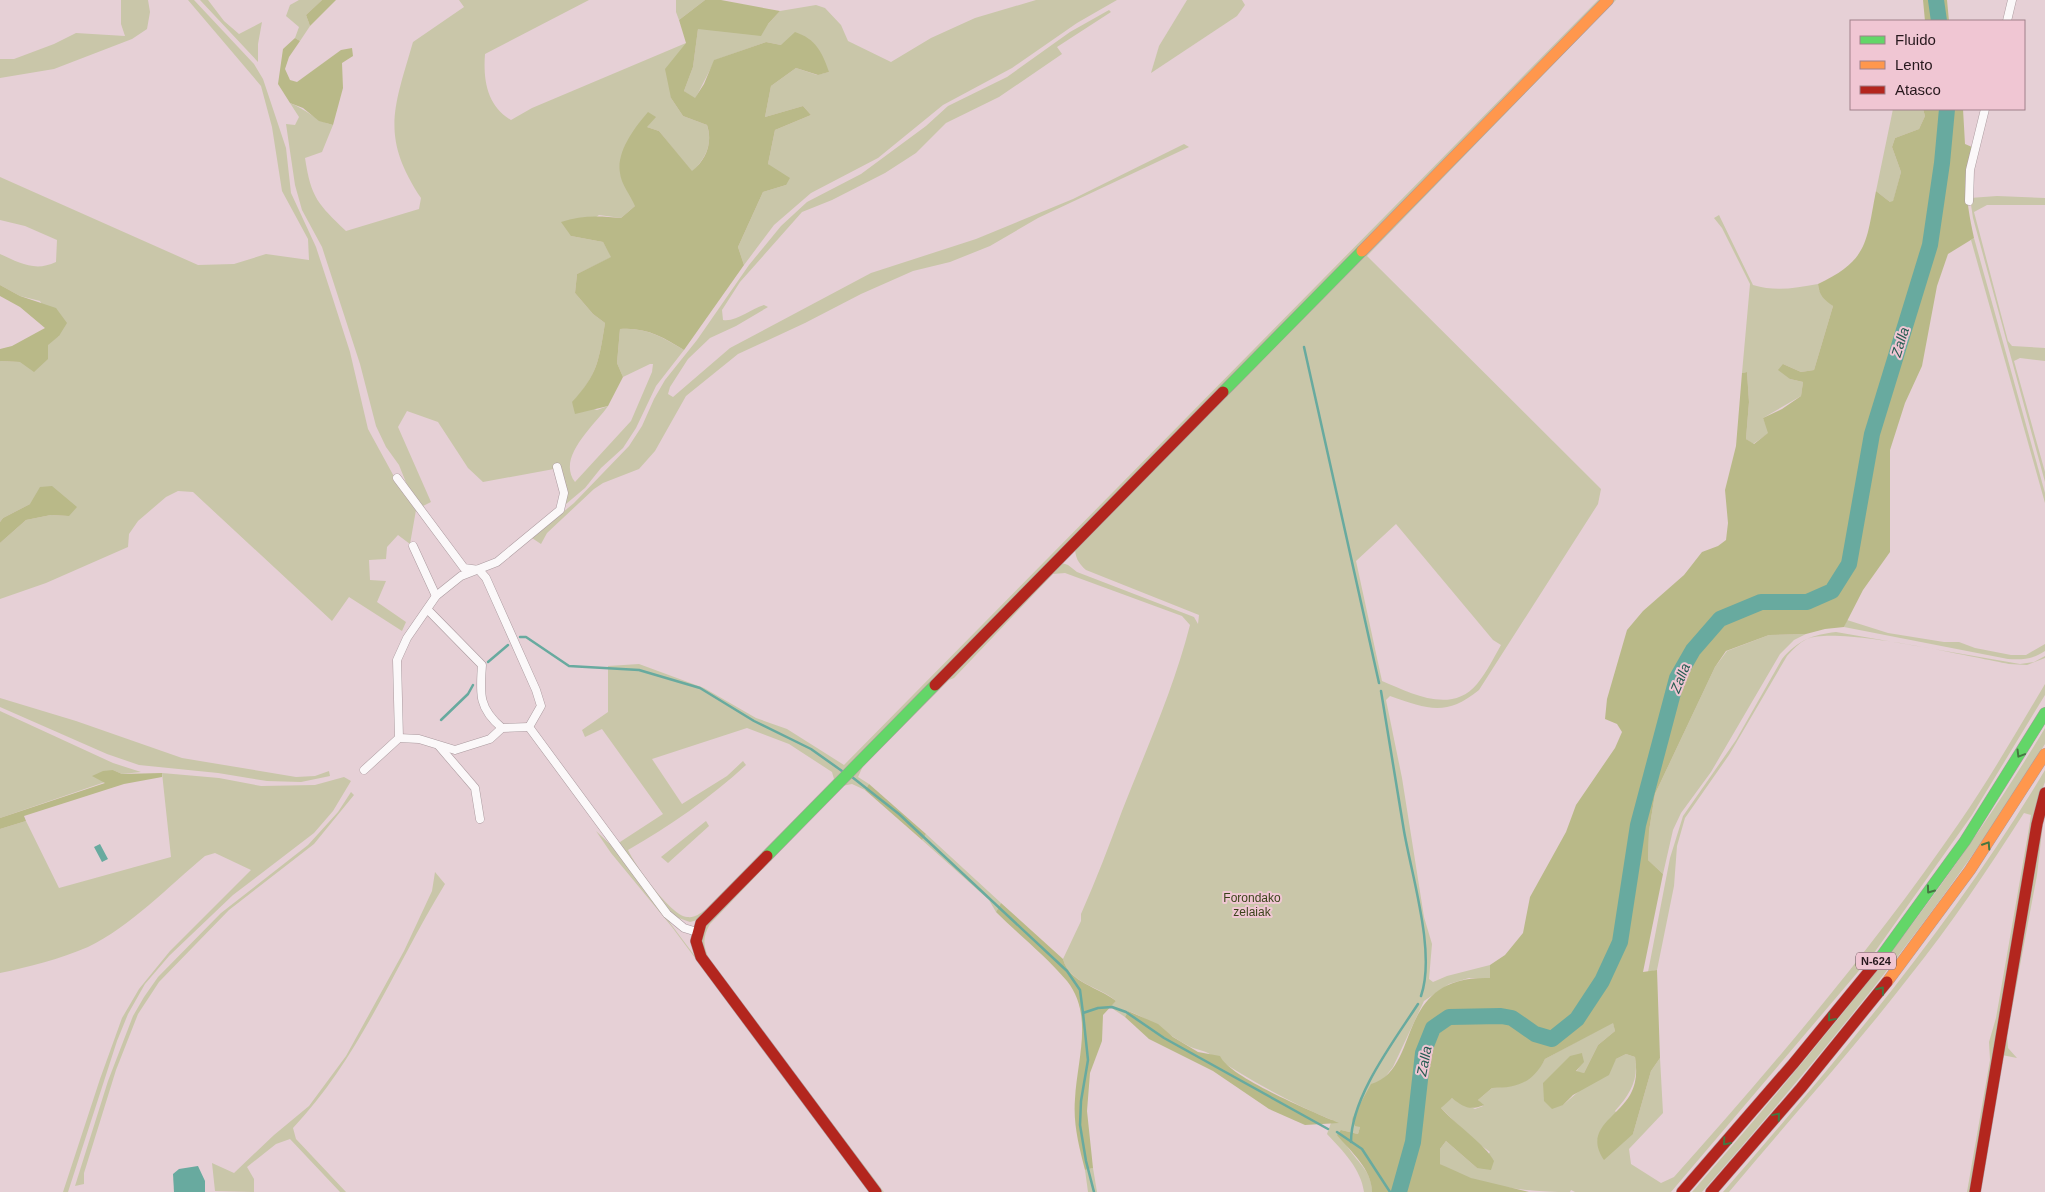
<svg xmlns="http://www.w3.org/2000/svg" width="2045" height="1192" font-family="Helvetica,sans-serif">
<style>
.green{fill:#c9c6a9;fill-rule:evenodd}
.forest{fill:#b9b988}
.water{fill:#68aa9f}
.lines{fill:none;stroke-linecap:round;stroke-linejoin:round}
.stream{stroke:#68aa9f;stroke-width:2.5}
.river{stroke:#68aa9f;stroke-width:16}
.street-casing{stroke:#ab9a9f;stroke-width:9}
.fast-casing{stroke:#ab9a9f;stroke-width:12}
.slow-casing{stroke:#ab9a9f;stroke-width:12}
.jam-casing{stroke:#ab9a9f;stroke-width:12}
.street{stroke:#fbf8f9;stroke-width:8}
.fast{stroke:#63d668;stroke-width:11}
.slow{stroke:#ff974d;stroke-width:11}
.jam{stroke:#b3261e;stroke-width:11}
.oneway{stroke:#457742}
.labels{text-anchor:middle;stroke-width:4;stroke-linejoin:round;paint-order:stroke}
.shield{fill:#f0c6d3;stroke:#634c54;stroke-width:1}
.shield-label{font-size:11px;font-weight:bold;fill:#27181d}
.park-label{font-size:12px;fill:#3b431b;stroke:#f0c6d3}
.water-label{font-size:14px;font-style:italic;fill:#255c52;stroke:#f0c6d3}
</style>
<rect width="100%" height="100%" fill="#e6d0d6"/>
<g class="green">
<path d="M121 0H148L150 12 147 29 132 39 54 69 0 78V59H14L54 44 76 33 125 36 121 24Z"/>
<path d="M188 0H194L254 64 263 79 286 148 291 193 316 247 332 296 350 352 368 429 397 482 416 510 410 544 398 535 387 547 386 559 369 560 370 580 386 581 377 602 406 622 402 631 349 597 332 621 193 492 178 491 166 497 138 521 129 534 128 547 46 583 0 599V543L26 520 51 515 69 516 30 504 3 518 0 522V361L20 362 59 336 40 301 20 296 0 285V254C20 263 35 272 56 262L57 240 25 226 0 220V177L198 265 234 264 266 254 309 260 308 239 282 191 272 127 261 86Z"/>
<path d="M200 0H208L224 21 239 34 262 22 258 44V62Z"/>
<path d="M299 0H322L306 15 310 26 300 41 295 38 299 27 286 16 290 5Z"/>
<path d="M459 0H589L485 54C483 80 487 106 511 120L532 108 686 43 671 98 683 116 707 125C713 144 706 158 692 172L659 131 647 127 648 113 635 206 621 218 599 215 571 236 603 242 612 257 577 274 575 293 593 314 605 323C599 360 598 374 572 403L597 410 608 406C595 425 556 457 575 482L631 421 652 372 653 364H650L623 377 617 363 620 329C646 327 662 337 684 350L656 386 636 428 623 448 601 468 585 488 566 504 562 502 564 496 554 469 483 482 468 468 438 422 407 411 398 427 431 502 421 507 409 490 399 465 386 447 376 426 360 364 322 247 302 210 295 185 286 124 295 125 299 117 290 103C306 109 316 121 333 125L322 152 305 158C311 198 318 204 346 231L419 209 421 198C380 136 394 108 413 42L464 7Z"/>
<path d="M676 0H705L679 20 676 12Z"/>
<path d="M1036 0H1117L1077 23 1012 68 943 105 878 158 811 193 774 225 744 265 738 247 763 192 786 185 768 164 775 130 811 115 803 106 765 117 771 86 796 68 817 75 829 72 781 45 766 42 715 60 695 99 684 91 693 67 698 29 768 24 780 11 816 5 825 8 841 25 848 41 891 62 931 38 975 18Z"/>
<path d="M1187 0H1242L1245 5 1237 16 1151 73 1159 46Z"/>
<path d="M1598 0H1602L697 920 690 922 673 916 620 846V842L663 814 602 729 585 737 582 730 608 712V666L639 664 704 688 756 718 787 729 844 765ZM747 728 789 744 832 772 834 779 705 910C699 914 695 918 687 917 671 916 635 865 628 850 670 826 710 798 746 765L743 761 727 776 682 804 652 759Z"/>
<path d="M1612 0H1616L1367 256 1601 489 1598 504 1479 690C1446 717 1428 709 1390 696L1386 700 1402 778 1424 917 1432 944 1429 979 1433 982 1447 976 1490 965V979L1469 978 1449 984 1424 1001 1393 1067 1352 1119 1360 1127 1358 1134 1341 1130C1343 1136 1345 1144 1349 1149 1359 1164 1372 1172 1372 1192H1364C1361 1169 1343 1151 1327 1134L1332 1120C1289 1102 1250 1080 1211 1055 1205 1050 1195 1050 1187 1045 1166 1034 1151 1019 1128 1011L1125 1017 1110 1007 1116 1001C1099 986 1069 983 1063 959L1081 921V914C1096 880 1109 846 1122 811 1146 750 1174 688 1190 625L1182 616 1065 573 1053 574 954 678 949 680 863 766 858 777 869 784 865 790 852 784 842 786 710 924C702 938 703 946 710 961L884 1192H880L705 957 701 941 708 920 1062 563 1068 565 1077 572 1194 617 1198 624 1199 615 1086 570C1078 563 1075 557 1075 547ZM1396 524 1493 640 1501 645C1494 657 1487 672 1477 684 1451 715 1411 693 1382 681L1356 561Z"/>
<path d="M1109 10 1111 12 1057 47 1062 54 999 97 946 123 916 153 885 173 832 200 802 212 740 282 722 310 723 320C737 322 750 309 764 305L768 307 736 326 710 338 688 359 670 387 668 394 673 397 730 348 871 273 976 239 1073 199 1184 144 1189 147 1038 218 990 246 950 262 913 271 861 294 805 323 738 354 686 396 655 451 639 469 603 483 594 489 547 533 541 544 532 538 574 503 629 446 642 426 654 399 665 380 697 340 749 265 781 226 807 202 861 174 926 126 948 106 1007 77 1070 32Z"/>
<path d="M1893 109H1923L1925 116 1919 129 1895 138 1892 147 1901 172 1893 202H1890L1876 191Z"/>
<path d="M1997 196 2045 198V205H1987L1974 212 2008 341 2012 346 2045 348V361L2020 358 2014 361 2045 472V482L1973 218 1970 198Z"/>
<path d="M1719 215 1753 285C1776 292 1795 288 1818 284L1819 290 1833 306 1814 370 1801 372 1783 364 1790 379 1803 382 1801 396 1763 418 1769 433 1753 444 1746 439 1749 402 1747 372 1742 373 1750 284 1722 228 1714 218Z"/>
<path d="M1974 238 2045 493V503L1971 240Z"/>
<path d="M1847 620 1888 633 1944 642H1959L1975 648 2011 655H2026L2045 644V651C2033 659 2023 660 2008 659L1844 627Z"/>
<path d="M1836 632 2020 664 2034 662 2045 656V658L2027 665 2009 664C1970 657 1838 626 1807 639 1799 643 1793 649 1787 656L1729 755 1685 818 1677 846 1674 886 1657 970 1648 972 1670 858 1683 816 1736 740 1782 659C1798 640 1812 635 1836 632Z"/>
<path d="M1806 634 1794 640 1780 654 1711 772 1681 813 1673 830 1663 874 1648 860 1649 831 1655 794 1715 667 1727 651 1769 635Z"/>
<path d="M2045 684V695L1972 815 1874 953 1671 1192H1575L1571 1190 1570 1192C1526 1192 1478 1187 1440 1164V1149L1446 1141 1477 1168 1490 1152 1471 1138 1441 1108 1445 1102 1452 1098 1475 1109 1483 1106 1478 1100 1492 1088C1510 1088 1536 1077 1545 1059L1613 1022 1615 1031 1598 1045 1584 1073 1576 1072 1583 1062 1582 1053 1563 1105 1616 1059 1626 1054 1635 1057C1639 1080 1630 1094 1615 1111L1633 1134 1651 1071 1660 1058 1663 1113 1629 1149 1631 1164 1661 1183 1674 1177C1775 1064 1873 948 1959 823 1990 778 2017 731 2045 684Z"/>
<path d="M0 698 76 721 182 758 296 777 315 776 329 771 330 776 301 782 267 781 218 773 139 765 107 754 0 707Z"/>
<path d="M0 711 113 763 141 772 122 774 113 770 105 782 0 818Z"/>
<path d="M2045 728V744C1947 905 1826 1050 1702 1192H1692C1820 1045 1944 896 2045 728Z"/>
<path d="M2045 770V782L2037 804 1970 1192H1967L1990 1060 1989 1042 1996 1018 2029 828 2031 815 2024 813C1988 869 1951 925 1909 977 1852 1051 1789 1120 1729 1192H1723C1839 1058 1954 923 2045 770Z"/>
<path d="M162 773 219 778 261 786 315 785 344 777 351 781 333 811 314 833 233 895 169 956 145 984 128 1014 117 1041 68 1192H63L100 1079 122 1018 139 989 170 951 251 870 215 853 205 856C169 886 130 927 88 947 60 959 29 967 0 973V829L26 821 59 888 171 857Z"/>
<path d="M351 792 354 795 314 844 229 910 159 982 138 1014 116 1070 84 1173V1184L75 1186 108 1081 133 1016 144 997 158 977 221 913 308 845 338 812Z"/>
<path d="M2045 805 2037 875 2007 1035 2008 1048 2017 1058 2002 1055Z"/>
<path d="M706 821 709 826 668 863 661 857Z"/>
<path d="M596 831 613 847 872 1192H869L672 927 611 853Z"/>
<path d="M926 834 1001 903 996 912 989 900 922 840Z"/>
<path d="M435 872 445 884C395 966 360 1057 293 1128L296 1139 346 1192H340L290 1139 276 1144 247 1167 254 1179V1192L215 1191 212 1163 234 1173 274 1135 309 1106 346 1056 404 951 432 891Z"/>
<path d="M1093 1168 1097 1192H1088L1085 1170Z"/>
</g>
<g class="forest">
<path d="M322 0H336L310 26 306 15Z"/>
<path d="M705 0H721L780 11 768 24 761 36 698 29 693 67 684 91 695 98 704 84 714 60 766 42 781 45 795 32C816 39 822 52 829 72L818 75 796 68 771 86 765 117 803 106 811 115 775 130 768 164 790 178 786 185 763 192 738 247 744 265 684 350C663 337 646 327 620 329L617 363 623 377 608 406 575 414 572 402C598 374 599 360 605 323L593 314 575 293 577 274 611 257 603 242 571 236 561 222C581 215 600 216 621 218L635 206C631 196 621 184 620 173 616 152 635 127 648 112L656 117 647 127 659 131 692 171C706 160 713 143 707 125L683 116 671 98 665 69 686 43 679 20Z"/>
<path d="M1923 0H1947L1949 21H1925Z"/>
<path d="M295 38 300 41 289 57 285 69 290 80 297 82 341 50 352 48 353 56 342 63 343 88 333 125 319 121 303 108 290 103 278 84 283 49Z"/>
<path d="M1923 109H1963L1965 144 1972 147C1964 186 1966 200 1974 238L1948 254 1937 286 1922 366 1905 403 1890 450V552L1863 590 1844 627 1825 629 1806 634 1769 635 1726 651 1715 667 1655 794 1649 831 1648 860 1663 874 1643 972 1657 970 1660 1058 1651 1071 1633 1134 1604 1160C1583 1129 1617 1118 1630 1095 1637 1083 1637 1070 1635 1057L1626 1054 1616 1059 1609 1075 1573 1095 1563 1105 1552 1109 1544 1101 1543 1083 1570 1056 1582 1053 1584 1062 1576 1071 1584 1073 1598 1045 1615 1031 1613 1023 1545 1059C1533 1083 1517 1088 1492 1088L1478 1100 1484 1105C1470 1111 1463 1107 1452 1098L1441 1108C1455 1124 1486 1145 1494 1161L1491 1170 1477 1168 1446 1141 1440 1149V1164L1471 1178 1529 1192H1372C1372 1169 1351 1152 1337 1135L1341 1130 1358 1134 1360 1127 1355 1126 1352 1119 1371 1084C1423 1069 1392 975 1490 978V965L1505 955 1523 933 1530 897 1566 832 1576 805 1615 748 1622 732 1617 724 1605 719 1607 699 1627 630 1643 611 1684 575 1702 552 1718 546 1726 540 1728 523 1725 490 1736 446 1742 373 1747 372 1749 402 1746 439 1754 444 1768 433 1763 418 1782 409 1801 396 1803 382 1790 379 1778 370 1783 364 1801 372 1814 370 1833 306C1824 300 1819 295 1818 284 1869 260 1866 242 1876 191L1890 202 1893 201 1901 172 1892 147 1895 138 1919 129 1925 116Z"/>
<path d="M0 285 20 296 56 308 67 323 59 336 48 345V359L34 372 20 362 0 361V349L12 346 45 328 20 307 0 296Z"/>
<path d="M52 486 77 507 69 516 51 515 26 520 0 543V522L3 518 30 504 40 487Z"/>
<path d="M113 770 122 774 162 773V777L124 784 24 816 26 821 0 829V818L105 783 92 776 103 771Z"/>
<path d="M869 784 926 834 922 840 865 790Z"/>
<path d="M1001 903 1063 959C1069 983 1099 987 1116 1001L1103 1015 1102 1041 1090 1073 1087 1111 1093 1168 1085 1170C1079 1146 1073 1124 1075 1099 1077 1060 1094 1015 1067 981 1046 956 1019 935 996 912Z"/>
<path d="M1128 1011 1158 1024 1173 1037 1198 1052 1220 1056C1230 1078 1314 1112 1339 1123L1305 1125 1269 1109 1213 1071 1149 1039 1125 1017Z"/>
</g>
<g class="water">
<path d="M100 844 108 859 102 862 94 847Z"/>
<path d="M198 1166 205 1181V1192H174L173 1174 179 1169Z"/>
</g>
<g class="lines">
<g class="stream">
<path d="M1304 347 1379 683"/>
<path d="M520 637H526L569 666 639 670 700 688 754 721 811 749 842 771"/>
<path d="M488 662 508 645"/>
<path d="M1381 691C1389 738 1396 784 1404 831 1412 877 1436 953 1421 996"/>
<path d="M441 720 468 694 473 685"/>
<path d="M852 777 899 814 1067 971 1080 990 1083 1013 1098 1008 1112 1007 1126 1012 1164 1038 1328 1129"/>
<path d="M1083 1013 1088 1060 1081 1101 1080 1125 1086 1161 1094 1192"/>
<path d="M1337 1132 1362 1149 1390 1192"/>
<path d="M1351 1142C1351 1097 1394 1041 1418 1004"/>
</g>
<g class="river">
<path d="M1936 0 1939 21"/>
<path d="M1399 1192 1413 1142 1423 1053 1433 1028 1449 1017 1501 1016 1512 1018 1535 1034 1552 1039 1577 1019 1602 981 1620 942 1638 825 1677 678 1693 650 1720 619 1761 602H1807L1832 591 1849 564 1872 434 1930 245 1942 163 1947 109"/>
</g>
<defs>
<g id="street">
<path d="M2007 21 2012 0"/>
<path d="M1969 201 1970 170 1985 109"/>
<path d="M397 478 464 568 479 570 486 578 536 690 541 706 529 727 667 914 684 928 697 932"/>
<path d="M413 546 436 596"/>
<path d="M428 610 482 665C480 693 478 708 502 728"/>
<path d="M399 738 419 739 455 750 490 739 502 728 529 727"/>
<path d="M439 746 475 788 480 819"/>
<path d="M364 770 399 738 397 660 407 638 436 596 461 576 497 562 560 510 564 493 557 467"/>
</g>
<g id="fast">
<path d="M1223 392 1362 251"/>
<path d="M767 856 935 685"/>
<path d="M1880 958 1965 841 2045 713"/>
</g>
<g id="slow">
<path d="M1362 251 1608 0"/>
<path d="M1887 982 1970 870 2045 754"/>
</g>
<g id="jam">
<path d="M935 685 1223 392"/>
<path d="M767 856 701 923 696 941 701 957 876 1192"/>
<path d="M1682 1192 1793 1064 1880 958"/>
<path d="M1711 1192 1801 1088 1887 982"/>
<path d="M1975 1192 2037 824 2045 793"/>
</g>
</defs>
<use href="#street" class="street-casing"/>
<use href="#fast" class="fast-casing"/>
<use href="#slow" class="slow-casing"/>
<use href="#jam" class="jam-casing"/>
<use href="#street" class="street"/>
<use href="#fast" class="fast"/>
<use href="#slow" class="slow"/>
<use href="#jam" class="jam"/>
</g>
<defs><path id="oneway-chevron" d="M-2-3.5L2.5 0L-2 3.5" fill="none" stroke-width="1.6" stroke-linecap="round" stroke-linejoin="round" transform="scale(1.25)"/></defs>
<g class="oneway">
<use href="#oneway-chevron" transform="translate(2020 754) rotate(121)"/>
<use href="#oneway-chevron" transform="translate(1987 845) rotate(-57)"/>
<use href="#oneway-chevron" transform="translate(1930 890) rotate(126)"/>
<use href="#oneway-chevron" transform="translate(1881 990) rotate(-52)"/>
<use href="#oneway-chevron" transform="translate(1831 1018) rotate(130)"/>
<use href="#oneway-chevron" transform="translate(1777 1116) rotate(-50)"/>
<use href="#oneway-chevron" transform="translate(1726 1142) rotate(131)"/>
</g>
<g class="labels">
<rect class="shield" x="1856" y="952.5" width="40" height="17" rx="4"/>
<g class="shield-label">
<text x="1876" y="965">N-624</text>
</g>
<g class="park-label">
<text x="1252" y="902">Forondako<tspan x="1252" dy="14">zelaiak</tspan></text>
</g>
<g class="water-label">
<text transform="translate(1900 342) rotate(-73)" y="5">Zalla</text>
<text transform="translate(1680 678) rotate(-68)" y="5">Zalla</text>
<text transform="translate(1424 1061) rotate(-79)" y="5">Zalla</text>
</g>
</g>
<rect x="1850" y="20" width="175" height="90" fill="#f0c6d3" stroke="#a0808a"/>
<rect x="1860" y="36" width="25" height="8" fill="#63d668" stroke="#a0808a"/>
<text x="1895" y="45" font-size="15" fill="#27181d">Fluido</text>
<rect x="1860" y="61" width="25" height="8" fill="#ff974d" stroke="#a0808a"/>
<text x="1895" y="70" font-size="15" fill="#27181d">Lento</text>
<rect x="1860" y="86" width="25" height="8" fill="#b3261e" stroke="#a0808a"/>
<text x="1895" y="95" font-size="15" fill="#27181d">Atasco</text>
</svg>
